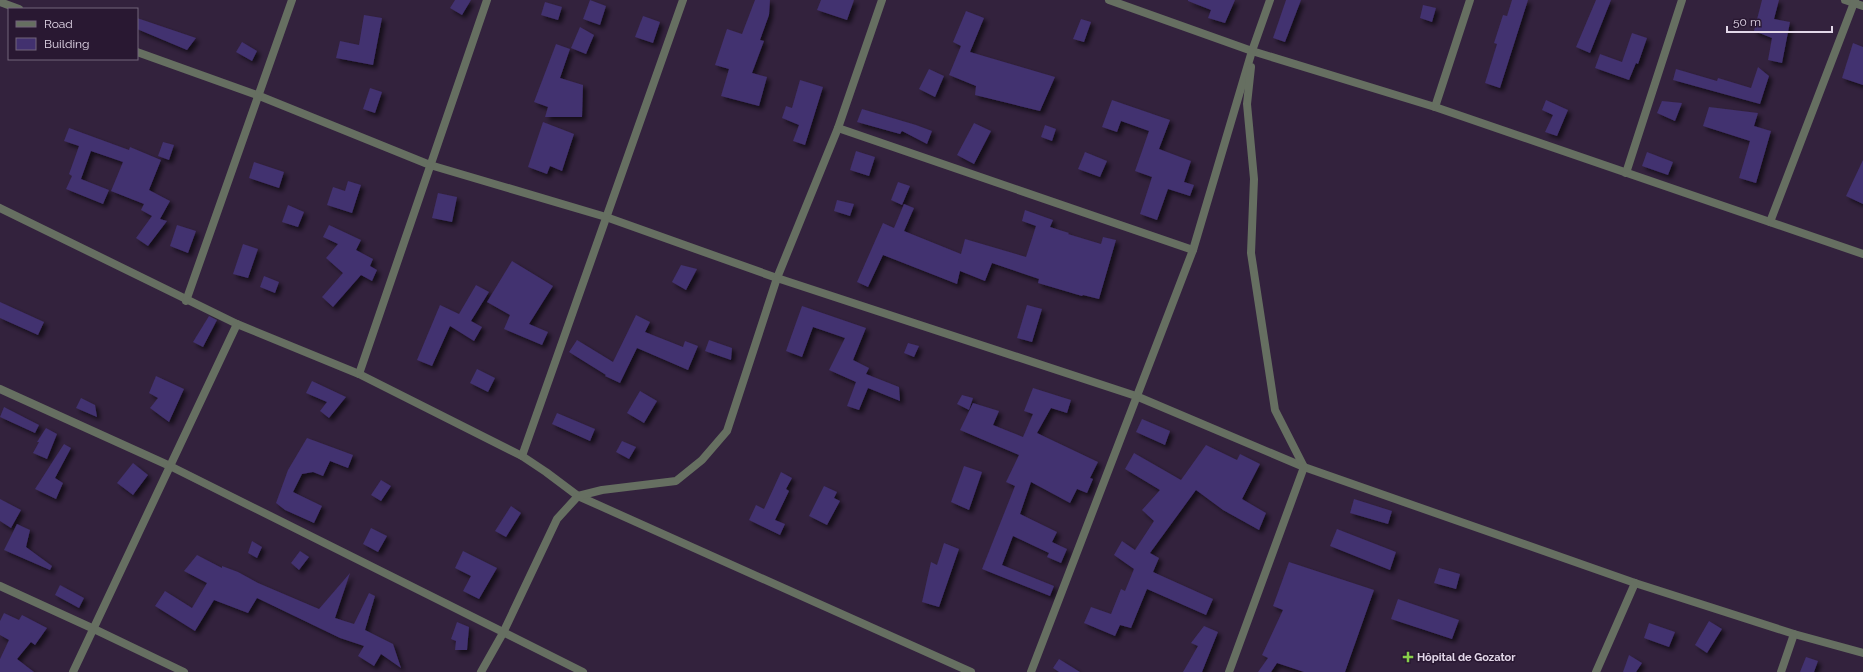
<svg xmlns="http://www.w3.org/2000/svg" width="1863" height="672" font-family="Raleway,sans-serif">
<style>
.building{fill:#42316f;filter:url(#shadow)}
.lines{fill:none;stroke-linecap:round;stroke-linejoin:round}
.minor{stroke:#666f61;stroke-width:8}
.tertiary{stroke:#666f61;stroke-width:8}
.poi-dot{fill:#87cf4a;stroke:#291832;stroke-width:1.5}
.labels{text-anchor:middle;stroke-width:3;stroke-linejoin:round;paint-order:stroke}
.poi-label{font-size:11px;font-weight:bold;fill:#e3d8e9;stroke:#291832;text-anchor:start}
</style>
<defs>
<filter id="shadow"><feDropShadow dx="3.5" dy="3.5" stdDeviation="2" flood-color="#0009"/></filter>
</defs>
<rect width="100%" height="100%" fill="#33223d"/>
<g class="building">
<path d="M455 0H471L462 15 450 8Z"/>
<path d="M590 0 606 6 600 25 583 19Z"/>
<path d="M755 0H770L769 15 760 40 764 41 752 73 767 77 759 106 721 96 729 69 715 65 727 29 742 34Z"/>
<path d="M821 0H854L847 20 817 10Z"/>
<path d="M1188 0H1235L1225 23 1208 18 1211 10 1188 1Z"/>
<path d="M1286 0H1301L1285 42 1273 38Z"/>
<path d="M1512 0H1528L1500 88 1485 83 1497 44 1494 43 1503 15 1507 16Z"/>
<path d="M1596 0H1611L1590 53 1576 47Z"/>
<path d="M1762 0H1779L1774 19 1790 22 1782 63 1768 60 1772 38 1754 31Z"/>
<path d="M545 2 562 7 558 20 541 15Z"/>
<path d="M1423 5 1436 8 1432 22 1420 18Z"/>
<path d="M966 11 984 18 970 52 1055 77 1040 111 975 95 976 86 949 75 961 46 953 42Z"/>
<path d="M364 15 382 18 373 65 336 58 340 41 359 45Z"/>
<path d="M643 16 660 22 653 43 635 37Z"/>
<path d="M137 18 196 38 187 50 137 29Z"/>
<path d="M1081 19 1091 22 1084 42 1073 39Z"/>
<path d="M580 27 594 35 586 54 571 48Z"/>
<path d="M1632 33 1647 38 1638 64 1636 63 1629 80 1595 68 1600 54 1622 62Z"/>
<path d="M242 42 257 51 252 61 236 52Z"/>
<path d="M1853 43 1863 47V85L1842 78Z"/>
<path d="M556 44 570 49 560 78 583 85 582 117H545L548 107 534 102Z"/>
<path d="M1758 67 1769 76 1760 104 1673 80 1676 69 1717 81 1718 78 1751 88Z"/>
<path d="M929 69 944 76 935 97 919 89Z"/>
<path d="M800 80 823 87 805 145 793 141 799 125 782 118 786 106 792 108Z"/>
<path d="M370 88 382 92 375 113 363 109Z"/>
<path d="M1112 100 1170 120 1159 149 1191 161 1184 182 1194 185 1190 196 1168 189 1157 220 1140 214 1152 177 1135 171 1149 131 1121 121 1117 132 1102 127Z"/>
<path d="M1546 100 1568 110 1557 136 1545 132 1553 115 1542 110Z"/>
<path d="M1662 101 1682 103 1675 121 1657 113Z"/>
<path d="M1709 107 1758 113 1754 126 1771 131 1756 183 1739 178 1750 141 1703 126Z"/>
<path d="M862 109 916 125 932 131 927 144 902 131 900 134 857 122Z"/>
<path d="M543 122 574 134 562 171 550 166 547 174 528 167Z"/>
<path d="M974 123 991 131 974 164 957 155Z"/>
<path d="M1045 125 1056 129 1052 141 1041 137Z"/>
<path d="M69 128 129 150 130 147 161 160 149 190 170 201 160 219 167 221 148 246 136 238 152 216 141 210 144 204 111 191 123 162 91 151 81 179 109 190 103 204 66 189 72 176 69 174 79 146 64 141Z"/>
<path d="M163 142 174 145 169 160 158 156Z"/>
<path d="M856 151 875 157 869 176 850 170Z"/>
<path d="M1085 152 1107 161 1100 177 1078 169Z"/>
<path d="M1647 152 1673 162 1668 175 1642 166Z"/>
<path d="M1863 160V204L1846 196Z"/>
<path d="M254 162 284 172 279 188 249 178Z"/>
<path d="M348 181 361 185 352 213 327 205 333 187 345 191Z"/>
<path d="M898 182 910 186 902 205 891 200Z"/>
<path d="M438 193 457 197 452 222 432 218Z"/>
<path d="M837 200 854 204 850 216 834 211Z"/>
<path d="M904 204 914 208 904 231 961 254 965 239 1026 257 1036 226 1022 221 1025 210 1053 220 1050 227 1069 233 1068 234 1101 244 1103 237 1116 240 1099 299 1083 295 1082 296 1038 283 1039 279 992 263 985 281 960 271 957 284 883 255 868 287 857 282 883 223 894 228Z"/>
<path d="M288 205 304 212 298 227 282 222Z"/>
<path d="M177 225 196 231 188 253 170 246Z"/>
<path d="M329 225 361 240 356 250 373 259 370 266 377 270 372 281 361 275 333 307 322 297 343 273 326 258 338 244 323 237Z"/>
<path d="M243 244 258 249 248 278 233 274Z"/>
<path d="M512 261 553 286 529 324 548 332 542 345 504 329 510 315 487 302Z"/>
<path d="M681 265 697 269 686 290 672 282Z"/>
<path d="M264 276 279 282 275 293 260 287Z"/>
<path d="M476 285 489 292 471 321 482 327 474 341 450 326 432 366 417 360 440 305 459 314Z"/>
<path d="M0 302 44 322 38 335 0 318Z"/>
<path d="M1027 305 1042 309 1032 342 1017 338Z"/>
<path d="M802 306 866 328 853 360 869 368 866 374 899 387 900 401 868 388 859 410 847 406 856 382 829 370 845 338 813 327 802 357 786 351Z"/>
<path d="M636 315 650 322 645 332 683 347 685 341 698 346 688 370 637 348 620 383 605 376 606 375 569 352 577 340 613 362Z"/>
<path d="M209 316 217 320 203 347 193 342Z"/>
<path d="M709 340 732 348 731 360 705 351Z"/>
<path d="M908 343 919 346 914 357 904 353Z"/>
<path d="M477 369 495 378 488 392 470 383Z"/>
<path d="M156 376 184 389 169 422 150 408 158 398 149 393Z"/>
<path d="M312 381 346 397 329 418 320 411 327 402 306 393Z"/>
<path d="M1033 388 1071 400 1067 413 1051 408 1037 433 1098 462 1090 478 1093 479 1087 493 1077 489 1070 503 1031 482 1020 514 1057 532 1052 542 1067 549 1061 563 1047 557 1049 553 1013 536 1002 565 1054 586 1050 596 982 569 1015 486 1006 482 1019 455 960 430 973 403 999 411 993 425 1023 437 1033 414 1024 411Z"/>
<path d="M640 391 657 401 644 423 627 413Z"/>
<path d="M962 395 973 398 969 410 957 404Z"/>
<path d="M81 398 95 405 97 417 76 408Z"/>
<path d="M4 407 39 425 35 433 0 417Z"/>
<path d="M557 413 595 429 590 441 552 424Z"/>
<path d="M1142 419 1170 431 1165 445 1136 432Z"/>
<path d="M46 428 57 434 47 459 33 453 39 442H37Z"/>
<path d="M307 438 353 455 348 468 330 461 323 476 313 472 302 474 293 492 322 506 314 523 285 510 276 503 288 470Z"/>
<path d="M622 441 636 447 629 459 616 452Z"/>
<path d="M64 444 71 448 55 478 63 483 56 499 35 489Z"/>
<path d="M1206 445 1237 460 1240 454 1260 464 1242 499 1266 513 1259 530 1223 510 1196 490 1150 553 1159 558 1153 572 1213 599 1206 615 1147 589 1131 628 1120 625 1115 636 1084 623 1091 607 1111 614 1121 589 1125 591 1134 569 1114 555 1122 541 1135 550 1154 521 1142 510 1160 490 1125 469 1134 453 1181 480Z"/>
<path d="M133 463 148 475 133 495 117 483Z"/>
<path d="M964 466 982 472 969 510 951 502Z"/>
<path d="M781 472 792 478 786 489 789 491 775 520 785 524 780 535 749 520 756 505 764 509Z"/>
<path d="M381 480 391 486 381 501 371 495Z"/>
<path d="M824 486 837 492 834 498 840 501 827 525 809 516Z"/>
<path d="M0 499 21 510 11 528 0 521Z"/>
<path d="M1354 499 1392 511 1388 524 1350 513Z"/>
<path d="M511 506 521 513 506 537 495 531Z"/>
<path d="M17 524 30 530 26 547 52 566 50 570 4 550Z"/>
<path d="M371 528 387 536 378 552 363 544Z"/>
<path d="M1337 529 1396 552 1390 570 1330 546Z"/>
<path d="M252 541 262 547 257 558 248 553Z"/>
<path d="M944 543 959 549 939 607 922 602 931 562 937 565Z"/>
<path d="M300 551 309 557 299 570 291 563Z"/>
<path d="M463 551 497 568 479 599 463 591 471 576 455 568Z"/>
<path d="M197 555 222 568V566L238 572 258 583 319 609 350 573 335 618 354 624 369 593 375 596 365 630 393 644 401 668 381 654 374 666 358 656 364 646 340 638 257 598 248 613 214 600 195 631 155 606 165 591 192 608 207 583 184 571Z"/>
<path d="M1289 562 1374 590 1345 672H1304L1277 663 1271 672H1258L1268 658 1262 655 1283 610 1273 606Z"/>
<path d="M1439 568 1460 574 1456 589 1434 583Z"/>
<path d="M60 585 84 598 79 608 55 595Z"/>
<path d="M1398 599 1459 620 1452 639 1391 619Z"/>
<path d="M4 613 19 620 22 615 47 628 35 645 31 642 17 659 34 672H0V659L9 640 0 635V621Z"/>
<path d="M1709 621 1722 629 1707 653 1695 645Z"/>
<path d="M457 622 469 627 467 650H455L456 641 451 639Z"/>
<path d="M1649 623 1675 632 1669 647 1644 638Z"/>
<path d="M1204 626 1218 632 1202 672H1183L1198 646 1191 643Z"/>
<path d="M1629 655 1642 663 1636 672H1623Z"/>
<path d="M1806 657 1818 661 1814 672H1800Z"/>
<path d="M1059 659 1080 672H1059L1053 668Z"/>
</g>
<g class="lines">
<g class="minor">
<path d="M1109 0 1252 51 1435 107 1863 254"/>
<path d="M1845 0 1863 6"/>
<path d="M0 2 19 9"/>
<path d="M137 52 257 95 430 165 606 217 777 278 1136 396 1304 467 1635 583 1794 634 1863 653"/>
<path d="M1435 107 1470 0"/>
<path d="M838 128 1193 250"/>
<path d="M1626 173 1682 0"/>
<path d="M0 208 237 324 359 374 522 456 546 472 578 496 971 672"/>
<path d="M1770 222 1855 0"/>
<path d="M186 301 292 0"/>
<path d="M359 374 487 0"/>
<path d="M0 389 170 466 583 672"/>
<path d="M522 456 683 0"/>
<path d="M0 586 94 629 184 672"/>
<path d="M73 672 237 324"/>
<path d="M1031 672 1193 250 1252 51 1270 0"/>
<path d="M1229 672 1304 467 1275 410 1251 253 1254 179 1247 104 1251 67"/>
<path d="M1596 672 1635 583"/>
<path d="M1781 672 1794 634"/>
</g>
<path class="tertiary" d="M481 672 503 633 557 519 578 496 602 490 676 481 702 460 727 431 777 278 838 128 882 0"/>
</g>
<path class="poi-dot" d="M1406 651h4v4h4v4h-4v4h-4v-4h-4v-4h4z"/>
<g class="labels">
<g class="poi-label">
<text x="1417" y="661">Hôpital de Gozator</text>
</g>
</g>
<rect x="8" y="8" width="130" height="52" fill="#291832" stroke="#73657b"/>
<rect x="16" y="21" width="20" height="6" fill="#666f61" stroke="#73657b"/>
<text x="44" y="28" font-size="12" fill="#e3d8e9">Road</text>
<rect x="16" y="38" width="20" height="12" fill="#42316f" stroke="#73657b"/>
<text x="44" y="48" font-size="12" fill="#e3d8e9">Building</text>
<path d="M1727 26v6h105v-6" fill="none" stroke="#e3d8e9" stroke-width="2"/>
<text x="1733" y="26" font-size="12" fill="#e3d8e9" stroke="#291832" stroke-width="3" paint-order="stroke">50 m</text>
</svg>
